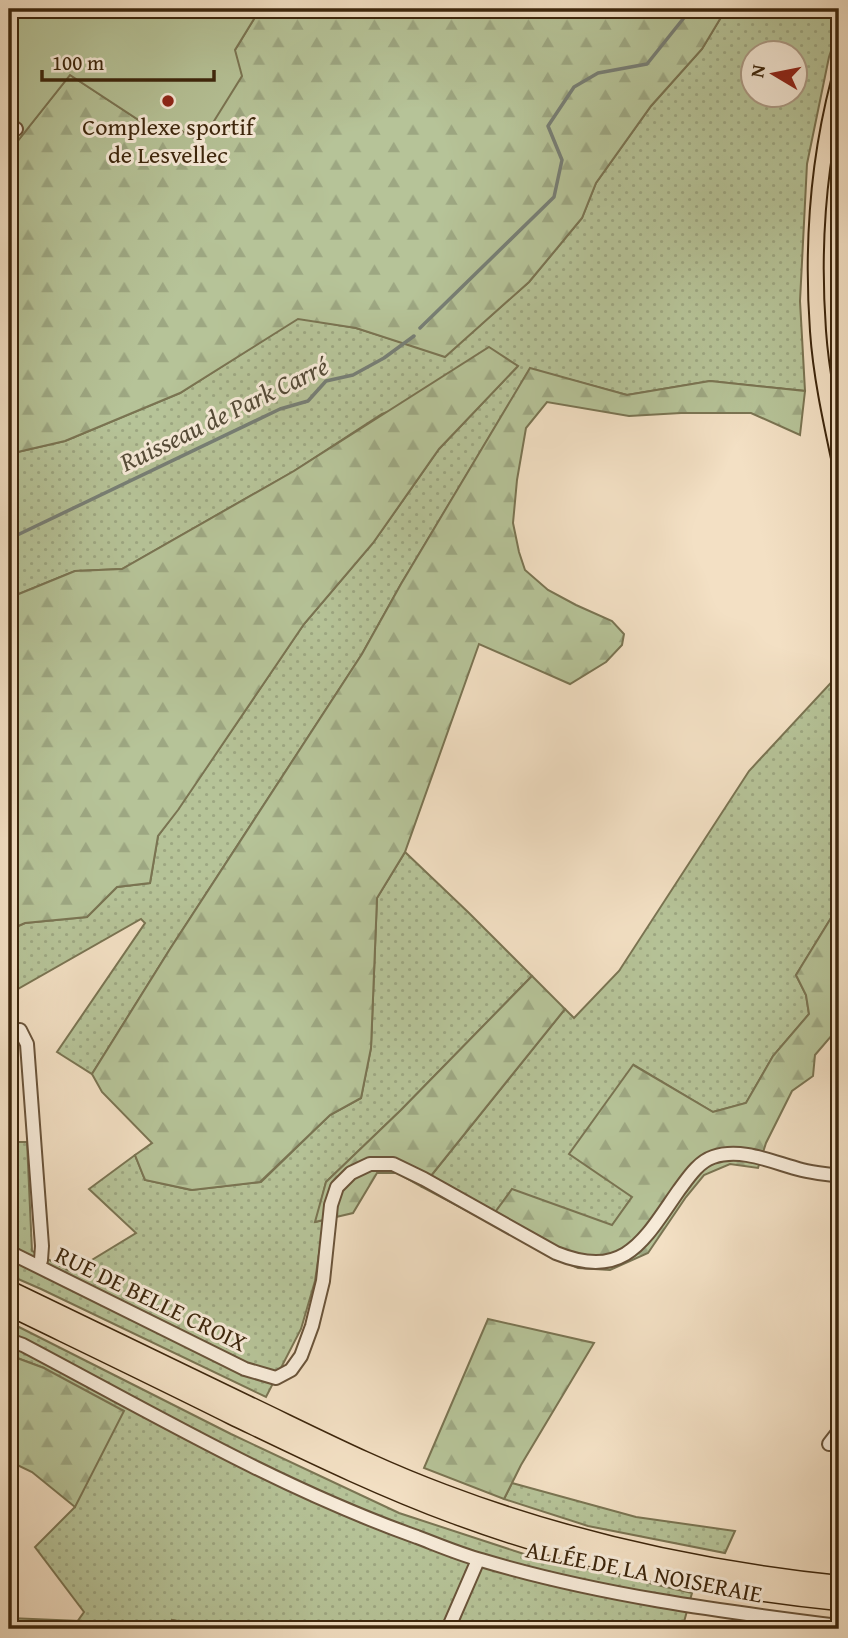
<svg xmlns="http://www.w3.org/2000/svg" width="848" height="1638" font-family="'Gentium Book Plus',serif">
<style>
.grass{fill:url(#grass-dots);stroke:#7a7452;stroke-width:2;fill-rule:evenodd}
.forest{fill:url(#forest-firs);stroke:#7a7452;stroke-width:2}
.green{fill:#b6c398;stroke:#7a7452;stroke-width:2}
.lines{fill:none;stroke-linecap:round;stroke-linejoin:round}
.stream{stroke:#777f76;stroke-width:3.5}
.minor-casing{stroke:#6a543a;stroke-width:16}
.major-casing{stroke:#3d260c;stroke-width:18}
.highway-casing{stroke:#3d260c;stroke-width:21}
.minor{stroke:#f7ebd9;stroke-width:12}
.major{stroke:#f3e0c4;stroke-width:14}
.highway{stroke:#f3e0c4;stroke-width:18}
.poi-dot{fill:#8f2418;stroke:#f7ebd9;stroke-width:2.5}
.labels{text-anchor:middle;stroke-width:6;stroke-linejoin:round;paint-order:stroke}
.poi-label{font-size:24px;fill:#3d260c;stroke:#f7ebd9}
.street-label{font-size:24px;fill:#3d260c;stroke:#f7ebd9}
.water-label{font-size:26px;font-style:italic;fill:#554b38;stroke:#f7ebd9}
</style>
<defs>
<pattern id="grass-dots" width="8" height="8" patternUnits="userSpaceOnUse" patternTransform="scale(1.75)"><rect width="8" height="8" fill="#b6c398"/><path d="M2 2h.1M6 6h.1" fill="none" stroke="#9da782" stroke-width="1.8" stroke-linecap="round"/></pattern>
<pattern id="forest-firs" width="22" height="20" patternUnits="userSpaceOnUse" patternTransform="scale(1.75)"><rect width="22" height="20" fill="#b6c398"/><path d="M5 1l3.5 6h-7zM16 11l3.5 6h-7z" fill="#9da782"/></pattern>
</defs>
<rect width="100%" height="100%" fill="#f3e0c4"/>
<filter id="stains"><feTurbulence type="fractalNoise" baseFrequency=".00286" numOctaves="4"/><feColorMatrix values="0 0 0 0 .2 0 0 0 0 .09 0 0 0 0 .02 0 0 0 .5 -.17"/></filter>
<radialGradient id="worn" r=".72"><stop offset=".6" stop-color="#630" stop-opacity="0"/><stop offset="1" stop-color="#630" stop-opacity=".3"/></radialGradient>
<g class="grass">
<path d="M726 9H839V27L829 57 807 164 800 301 805 391 710 381 627 395 530 369 401 584 362 654 170 949 92 1074 57 1052 145 923 141 919 9 994V930L25 923 87 917 117 887 150 883 158 836 178 809 304 624 373 543 439 449 518 366 382 414 294 471 122 569 75 571 9 598V454L65 441 180 393 298 318 356 328 445 356 529 282 582 218 596 183 651 106 702 49ZM754 52H796V94H754Z"/>
<path d="M839 674V905L796 975 806 995 809 1014 773 1056 746 1103 713 1112 634 1065 632 1197 612 1226 512 1190 488 1222 422 1187 565 1009 574 1018 619 971 749 771Z"/>
<path d="M405 852 469 913 532 976 401 1110 326 1182 316 1222 324 1220 315 1281 301 1329 266 1397 41 1289 9 1275V1142H27L32 1251 72 1272 136 1233 89 1189 135 1155 145 1180 191 1190 261 1182 330 1115 361 1098 371 1048 377 898Z"/>
<path d="M9 1322 231 1434 399 1513 524 1554 692 1593 682 1629H216L172 1620 167 1629H72L84 1612 35 1547 75 1507 44 1368 9 1355Z"/>
<path d="M512 1483 636 1517 735 1531 725 1553 588 1526 504 1499Z"/>
</g>
<g class="forest">
<path d="M260 9H726L702 49 651 106 596 183 582 218 529 282 445 357 356 328 298 319 180 393 65 441 9 454V152L70 75 163 136 235 50Z"/>
<path d="M489 347 518 366 439 449 373 543 304 624 178 810 158 836 150 883 117 887 87 917 25 923 9 930V598L75 571 122 569 294 471Z"/>
<path d="M530 368 627 395 710 381 805 391 800 435 751 413H681L629 416 547 402 526 428 517 480 513 523 519 552 525 570 548 590 576 605 612 621 624 634 622 645 606 662 570 684 479 644 405 852 377 898 371 1048 361 1098 330 1115 260 1182 192 1190 145 1180 135 1155 152 1143 102 1092 92 1074 170 949 362 654 401 584Z"/>
<path d="M839 905V1027L815 1055 813 1076 792 1091 766 1143 758 1168 730 1164 704 1175 686 1197 648 1253 610 1270 578 1268 551 1256 488 1222 512 1189 612 1225 632 1197 569 1154 633 1065 713 1112 746 1103 773 1056 809 1014 806 995 796 975Z"/>
<path d="M532 976 565 1009 422 1187 397 1173H377L353 1213 315 1222 326 1182 401 1110Z"/>
<path d="M488 1319 594 1343 521 1465 504 1499 424 1468Z"/>
<path d="M9 1355 44 1368 124 1411 75 1507 32 1472 9 1461Z"/>
<path d="M9 1618 78 1621 72 1629H9Z"/>
<path d="M172 1620 216 1629H167Z"/>
</g>
<path class="green" d="M9 9H82L86 11 87 9H260L235 50 242 76 201 142 175 127 163 136 70 75 9 152Z"/>
<g class="lines">
<g class="stream">
<path d="M420 328 554 197 562 160 548 126 574 87 598 73 647 64 691 9"/>
<path d="M9 539 280 409 308 401 326 381 353 375 384 358 414 336"/>
</g>
<defs>
<g id="minor">
<path d="M9 125 16 129"/>
<path d="M20 1030 27 1044 42 1246 41 1260 39 1266"/>
<path d="M9 1252 245 1369 276 1378 291 1370 301 1356 312 1326 323 1281 331 1205 337 1187 351 1173 370 1164H393L424 1179 556 1253C625 1281 644 1240 679 1190 688 1178 698 1162 713 1157 742 1147 774 1163 802 1170 814 1173 827 1174 839 1176"/>
<path d="M9 1340 23 1345C152 1413 279 1488 417 1537 438 1545 459 1554 481 1560 598 1595 719 1611 839 1626"/>
<path d="M829 1444 839 1431"/>
<path d="M448 1629 478 1560"/>
</g>
<path id="major" d="M839 81C818 162 812 248 818 331 821 374 830 416 839 458"/>
<g id="highway">
<path d="M9 1290C88 1328 167 1366 247 1405 312 1436 376 1469 444 1494 571 1542 704 1571 839 1585"/>
<path d="M9 1306C83 1342 158 1378 232 1415 305 1450 378 1486 454 1514 578 1560 708 1588 839 1601"/>
</g>
</defs>
<use href="#minor" class="minor-casing"/>
<use href="#major" class="major-casing"/>
<use href="#highway" class="highway-casing"/>
<use href="#minor" class="minor"/>
<use href="#major" class="major"/>
<use href="#highway" class="highway"/>
</g>
<circle class="poi-dot" cx="168" cy="101" r="7"/>
<g class="labels">
<g class="poi-label">
<text x="168" y="135">Complexe sportif<tspan x="168" dy="28">de Lesvellec</tspan></text>
</g>
<g class="street-label">
<text transform="translate(151 1299) rotate(26)" y="8">RUE DE BELLE CROIX</text>
<text transform="translate(644 1572) rotate(11)" y="8">ALLÉE DE LA NOISERAIE</text>
</g>
<g class="water-label">
<text transform="translate(224 414) rotate(-26)" y="9">Ruisseau de Park Carré</text>
</g>
</g>
<rect width="848" height="1638" fill="none" stroke="#f3e0c4" stroke-width="35"/>
<rect x="10" y="10" width="827" height="1617" fill="none" stroke="#3d260c" stroke-width="3.5"/>
<rect x="18" y="18" width="813" height="1603" fill="none" stroke="#3d260c" stroke-width="2"/>
<g transform="translate(774 74) rotate(280)"><circle r="33" fill="#f7ebd9" stroke="#ad9c87" stroke-width="2"/>
<path d="M0-5L12 26L0 18L-12 26Z" fill="#8f2418"/>
<text y="-10" font-size="19" font-weight="bold" text-anchor="middle" fill="#3d260c">N</text>
</g>
<path d="M42 70v10h172v-10" fill="none" stroke="#3d260c" stroke-width="3.5"/>
<text x="52" y="70" font-size="21" fill="#3d260c" stroke="#f7ebd9" stroke-width="5" paint-order="stroke">100 m</text>
<rect width="100%" height="100%" filter="url(#stains)"/>
<rect width="100%" height="100%" fill="url(#worn)"/>
</svg>
